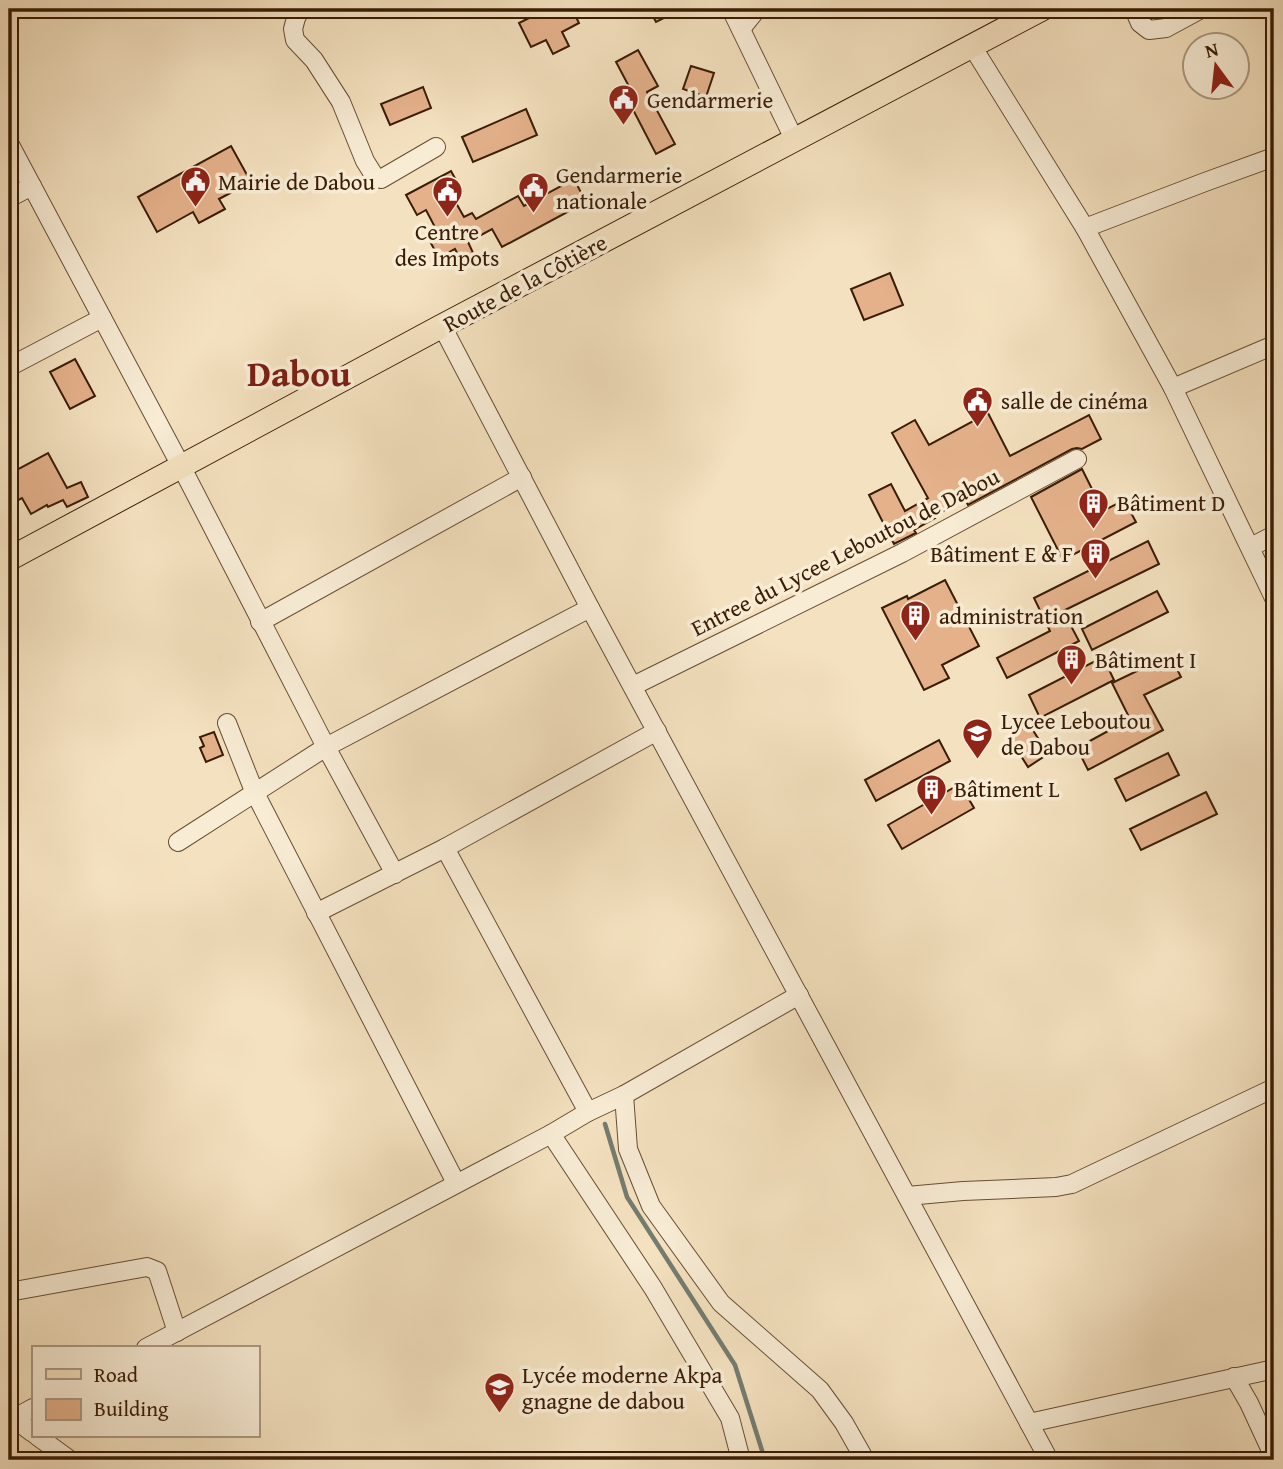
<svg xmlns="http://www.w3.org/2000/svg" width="1283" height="1469" font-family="'Gentium Book Plus',serif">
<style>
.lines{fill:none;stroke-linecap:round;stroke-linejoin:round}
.stream{stroke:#747c70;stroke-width:4.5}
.building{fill:#e4b18b;stroke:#391c05;stroke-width:2}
.minor-casing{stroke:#684d34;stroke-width:20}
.major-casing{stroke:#391c05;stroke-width:25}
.minor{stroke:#f8ecd5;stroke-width:18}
.major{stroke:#f4e1bf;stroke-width:23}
.labels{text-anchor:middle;stroke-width:7;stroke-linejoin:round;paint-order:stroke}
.poi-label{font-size:23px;fill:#391c05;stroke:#f8ecd5;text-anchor:start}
.street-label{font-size:23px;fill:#391c05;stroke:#f8ecd5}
.town-label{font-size:37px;font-weight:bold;fill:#7a1f14;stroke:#f8ecd5}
</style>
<rect width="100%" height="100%" fill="#f4e1bf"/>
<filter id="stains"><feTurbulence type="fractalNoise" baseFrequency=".00286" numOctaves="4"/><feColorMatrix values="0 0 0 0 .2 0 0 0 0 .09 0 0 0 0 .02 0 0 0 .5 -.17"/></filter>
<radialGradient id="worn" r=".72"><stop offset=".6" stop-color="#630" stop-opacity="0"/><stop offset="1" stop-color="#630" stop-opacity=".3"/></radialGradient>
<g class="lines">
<path class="stream" d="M605 1124 627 1197 735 1365 765 1460"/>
</g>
<g class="building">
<path d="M547 9H572L579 23 562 32 569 46 553 54 546 40 531 47 519 23Z"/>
<path d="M649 9H682L656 22Z"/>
<path d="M638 50 658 86 647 92 675 144 656 154 627 98 633 94 616 62Z"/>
<path d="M691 66 714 73 706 97 683 89Z"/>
<path d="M423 87 431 108 390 125 381 104Z"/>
<path d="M526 109 537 135 473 162 462 137Z"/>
<path d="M231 146 251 182 219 199 225 209 199 223 193 212 157 232 138 197Z"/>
<path d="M451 171 462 191 452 196 464 217 472 213 476 219 518 196 524 206 574 179 586 202 502 247 492 229 468 242 474 255 461 261 455 249 439 258 427 236 437 231 426 210 417 215 406 195Z"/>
<path d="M890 273 903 305 864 320 851 289Z"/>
<path d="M75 359 95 396 70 409 50 372Z"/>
<path d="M988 413 1010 456 1089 415 1101 439 1082 449 1077 448 1072 449 968 505 965 499 934 516 935 518 914 530 916 533 894 544 869 495 891 484 905 511 928 498 892 433 915 420 929 445Z"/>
<path d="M48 453 67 488 81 482 88 497 67 507 63 500 48 507 47 505 31 514 22 498 9 505V474Z"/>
<path d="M1082 469 1103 511 1124 500 1136 522 1063 560 1031 497Z"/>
<path d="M1148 541 1159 564 1063 611 1079 641 1007 678 997 658 1050 631 1034 598Z"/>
<path d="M945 580 979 646 942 665 949 678 924 690 882 608 907 596 908 599Z"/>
<path d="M1157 591 1168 612 1092 650 1082 629Z"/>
<path d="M1170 655 1181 677 1144 695 1163 730 1088 770 1077 748 1130 719 1112 683Z"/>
<path d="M1103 657 1114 680 1040 718 1029 695Z"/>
<path d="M1029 724 1048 754 1028 767 1009 737Z"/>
<path d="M214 732 223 755 206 762 200 748 204 746 200 737Z"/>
<path d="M939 740 950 761 876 801 865 780Z"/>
<path d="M1168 753 1179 775 1126 801 1115 779Z"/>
<path d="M960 784 974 808 902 849 888 825Z"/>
<path d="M1206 792 1217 814 1141 850 1130 829Z"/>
</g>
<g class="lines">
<defs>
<g id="minor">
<path d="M301 9 296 18 293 29 295 40 314 60 341 102 365 161 375 177 381 179 436 147"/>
<path d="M731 9 794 139"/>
<path d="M1134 9 1140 23 1149 30 1166 28 1201 9"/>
<path d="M741 29 757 9"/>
<path d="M972 46 1085 228 1173 388 1274 598"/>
<path d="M9 143 181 466 326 747 395 874"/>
<path d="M9 198 32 186"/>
<path d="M1085 228 1205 182 1274 157"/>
<path d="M442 326 590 608 1049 1460"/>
<path d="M9 367 102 318"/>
<path d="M1173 388 1274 345"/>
<path d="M1251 547 1274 535"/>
<path d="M260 622 522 477"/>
<path d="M633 686 902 553 1077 459"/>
<path d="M227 723 254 791 456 1183"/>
<path d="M178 842 326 747 590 608"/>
<path d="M445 848 588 1112"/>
<path d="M316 913 445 848 657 731"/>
<path d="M624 1095 628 1149 651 1206 721 1303 820 1390 844 1423 865 1460"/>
<path d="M551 1134 653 1288 730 1418 741 1460"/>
<path d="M907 1196 963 1191 1056 1187 1072 1184 1274 1088"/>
<path d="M9 1292 147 1267 157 1271 177 1332"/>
<path d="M146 1348 551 1134 588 1112 624 1095 799 995"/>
<path d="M1234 1377 1249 1403 1274 1457"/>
<path d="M9 1407 14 1419 33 1433"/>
<path d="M9 1421 33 1408"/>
<path d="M1029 1423 1274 1369"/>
<path d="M37 1436 70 1460"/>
</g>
<path id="major" d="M9 559 442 326 1042 9"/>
</defs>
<use href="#minor" class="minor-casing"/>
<use href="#major" class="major-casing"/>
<use href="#minor" class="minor"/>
<use href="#major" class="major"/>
</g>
<defs>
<symbol id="civic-pin" viewBox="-11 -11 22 30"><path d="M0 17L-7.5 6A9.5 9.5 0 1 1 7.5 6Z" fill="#8f2418" stroke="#f8ecd5"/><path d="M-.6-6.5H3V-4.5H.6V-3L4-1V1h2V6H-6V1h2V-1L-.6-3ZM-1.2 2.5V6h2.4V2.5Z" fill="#fff"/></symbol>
<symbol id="building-pin" viewBox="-11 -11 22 30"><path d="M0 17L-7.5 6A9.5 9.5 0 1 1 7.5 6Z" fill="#8f2418" stroke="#f8ecd5"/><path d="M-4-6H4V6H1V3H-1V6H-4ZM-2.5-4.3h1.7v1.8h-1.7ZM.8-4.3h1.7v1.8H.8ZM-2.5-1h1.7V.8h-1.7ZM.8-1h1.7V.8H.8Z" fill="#fff"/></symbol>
<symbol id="school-pin" viewBox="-11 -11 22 30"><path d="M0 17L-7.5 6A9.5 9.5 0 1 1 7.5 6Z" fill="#8f2418" stroke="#f8ecd5"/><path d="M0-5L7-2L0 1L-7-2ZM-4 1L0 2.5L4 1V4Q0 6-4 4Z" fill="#fff"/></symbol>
</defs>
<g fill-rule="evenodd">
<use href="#civic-pin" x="606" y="82" width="35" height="47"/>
<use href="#civic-pin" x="178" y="164" width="35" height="47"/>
<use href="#civic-pin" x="516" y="170" width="35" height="47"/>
<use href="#civic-pin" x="430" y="174" width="35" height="47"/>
<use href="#civic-pin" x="960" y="384" width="35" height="47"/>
<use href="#building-pin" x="1076" y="486" width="35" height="47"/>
<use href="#building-pin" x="1078" y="536" width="35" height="47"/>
<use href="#building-pin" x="898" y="598" width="35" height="47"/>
<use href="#building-pin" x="1054" y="642" width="35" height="47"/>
<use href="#school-pin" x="960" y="716" width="35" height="47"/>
<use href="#building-pin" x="914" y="772" width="35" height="47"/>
<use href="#school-pin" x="482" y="1370" width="35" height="47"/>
</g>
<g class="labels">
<g class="poi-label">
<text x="647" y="108">Gendarmerie</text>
<text x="556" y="183">Gendarmerie<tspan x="556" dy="26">nationale</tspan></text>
<text x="218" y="190">Mairie de Dabou</text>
<text x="447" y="240" text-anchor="middle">Centre<tspan x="447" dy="26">des Impots</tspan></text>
<text x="1001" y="409">salle de cinéma</text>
<text x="1117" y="511">Bâtiment D</text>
<text x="1073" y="562" text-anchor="end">Bâtiment E &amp; F</text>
<text x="939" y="624">administration</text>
<text x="1095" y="668">Bâtiment I</text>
<text x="1001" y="729">Lycee Leboutou<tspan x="1001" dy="26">de Dabou</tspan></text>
<text x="954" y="797">Bâtiment L</text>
<text x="522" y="1383">Lycée moderne Akpa<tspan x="522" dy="26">gnagne de dabou</tspan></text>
</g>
<g class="street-label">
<text transform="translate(525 283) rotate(-28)" y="8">Route de la Côtière</text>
<text transform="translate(845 552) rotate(-27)" y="8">Entree du Lycee Leboutou de Dabou</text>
</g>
<g class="town-label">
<text x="299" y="386">Dabou</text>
</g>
</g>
<rect width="1283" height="1469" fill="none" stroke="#f4e1bf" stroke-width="35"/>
<rect x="10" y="10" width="1262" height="1448" fill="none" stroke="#391c05" stroke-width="3.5"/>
<rect x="18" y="18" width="1248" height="1434" fill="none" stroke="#391c05" stroke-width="2"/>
<rect x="32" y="1346" width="228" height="91" fill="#f8ecd5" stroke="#ac9982" stroke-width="2"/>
<rect x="46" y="1369" width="35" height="10" fill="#f4e1bf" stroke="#ac9982" stroke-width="2"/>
<text x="94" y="1382" font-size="21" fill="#391c05">Road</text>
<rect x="46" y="1399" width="35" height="21" fill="#e4b18b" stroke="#ac9982" stroke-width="2"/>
<text x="94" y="1416" font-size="21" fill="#391c05">Building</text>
<g transform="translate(1216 66) rotate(345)"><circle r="33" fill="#f8ecd5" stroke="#ac9982" stroke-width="2"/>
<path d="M0-5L12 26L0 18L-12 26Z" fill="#8f2418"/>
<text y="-10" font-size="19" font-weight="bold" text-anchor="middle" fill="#391c05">N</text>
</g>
<rect width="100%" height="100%" filter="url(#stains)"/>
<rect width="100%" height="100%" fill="url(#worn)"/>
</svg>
